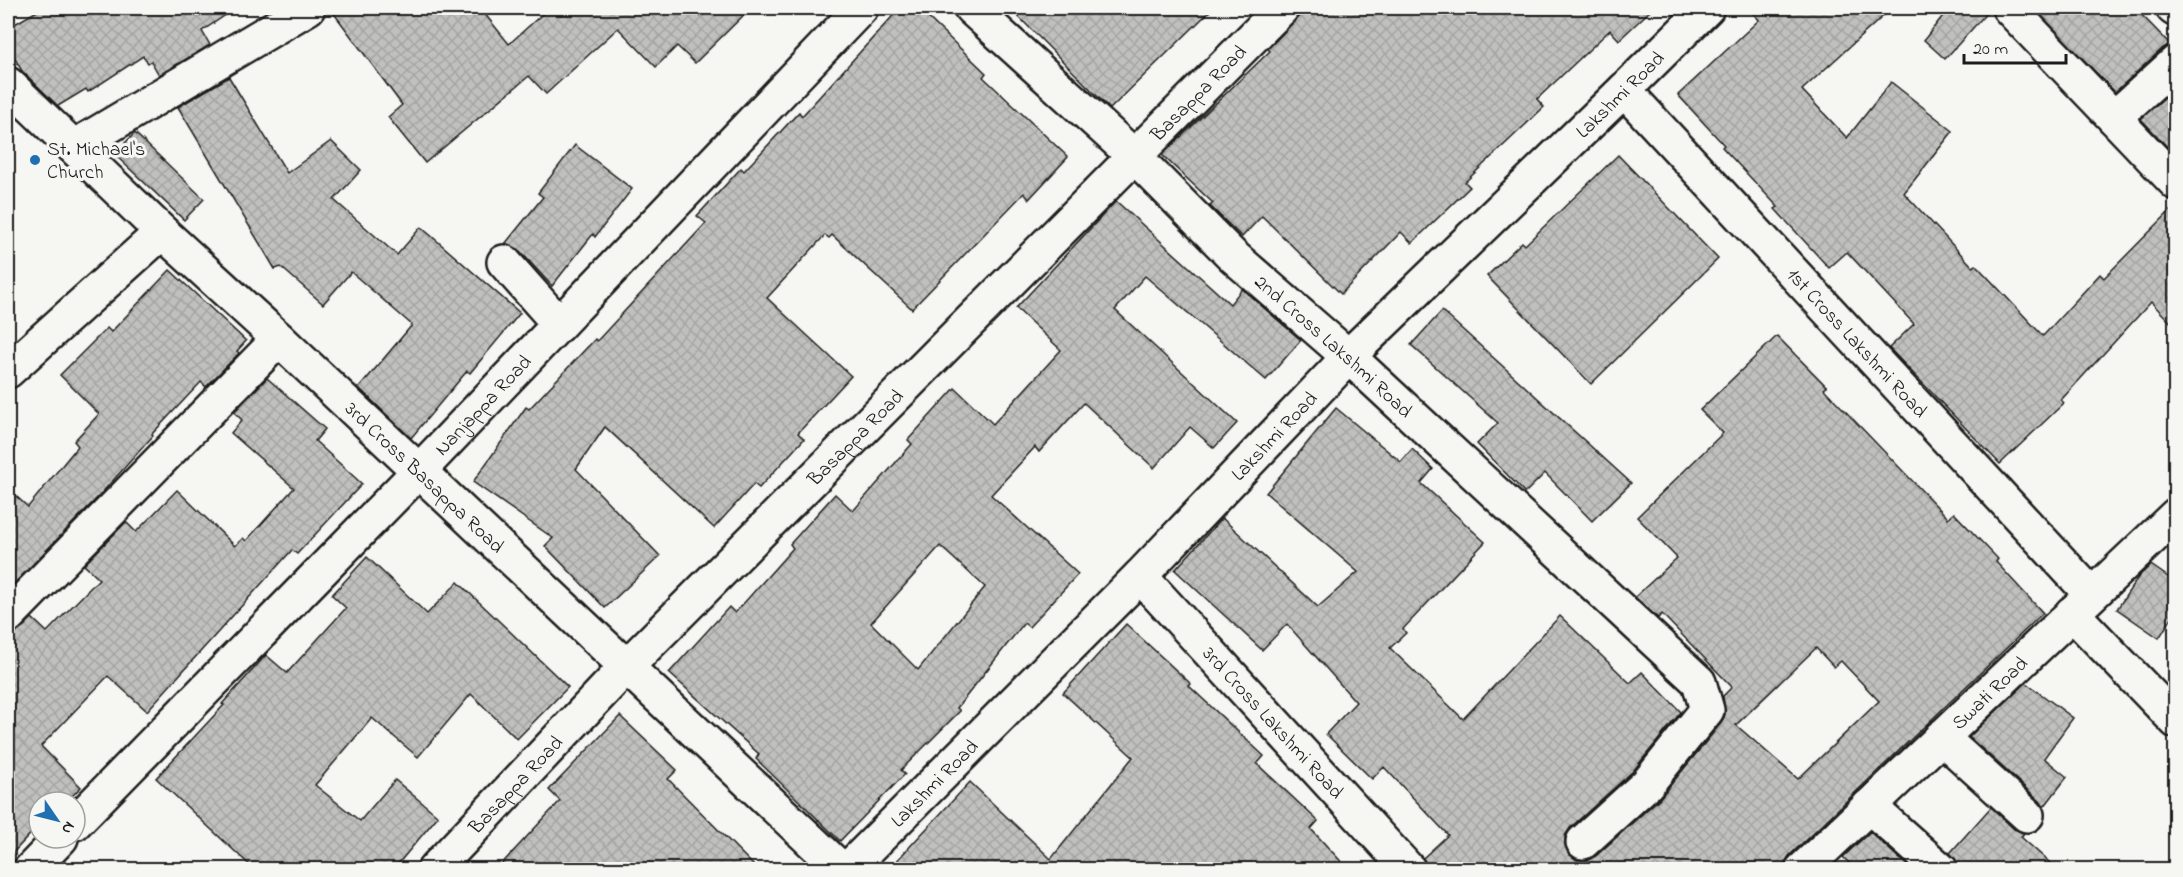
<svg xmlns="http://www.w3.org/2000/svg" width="2183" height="877" font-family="'Indie Flower',sans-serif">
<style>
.building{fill:url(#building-cross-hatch);stroke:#1c1c1c;stroke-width:1.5;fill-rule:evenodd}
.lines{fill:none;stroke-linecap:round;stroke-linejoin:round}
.street-casing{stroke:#1c1c1c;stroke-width:38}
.street{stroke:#f6f6f2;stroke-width:33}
.poi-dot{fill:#1f6fb2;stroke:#f6f6f2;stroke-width:2}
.labels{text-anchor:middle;stroke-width:6;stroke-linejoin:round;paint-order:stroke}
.street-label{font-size:20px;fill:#1c1c1c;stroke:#f6f6f2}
.poi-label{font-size:20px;fill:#1c1c1c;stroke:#f6f6f2;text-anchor:start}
</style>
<defs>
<pattern id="building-cross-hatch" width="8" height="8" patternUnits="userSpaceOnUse" patternTransform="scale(1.5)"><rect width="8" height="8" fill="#c0c0bd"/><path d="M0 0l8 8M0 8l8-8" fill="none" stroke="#a4a4a2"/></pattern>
</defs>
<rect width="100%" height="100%" fill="#f6f6f2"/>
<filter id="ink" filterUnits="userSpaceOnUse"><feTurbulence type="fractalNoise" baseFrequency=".0167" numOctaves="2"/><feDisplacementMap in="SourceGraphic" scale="12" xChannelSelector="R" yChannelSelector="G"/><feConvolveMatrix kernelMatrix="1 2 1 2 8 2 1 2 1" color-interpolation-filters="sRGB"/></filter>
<g filter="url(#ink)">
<g class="building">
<path d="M42 8H236L202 31 210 45 159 75 151 61 148 63 143 56 88 92 86 89 58 106 22 71 8 46V28Z"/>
<path d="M330 8H480L509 44 549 8H751L695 63 677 46 656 67 618 28 546 94 529 76 425 163 388 117 402 105Z"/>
<path d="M900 8H918L986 73 983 77 1068 157 1029 199 1024 193 912 309 832 235 829 238 825 235 767 298 851 376 798 433 804 439 759 488 754 484 714 528 605 427 576 469 660 556 605 608 545 546 553 538 473 482 526 407 529 409 595 339 597 341 706 223 697 216 741 168 744 171 799 112 802 116Z"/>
<path d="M1010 8H1213L1110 109Z"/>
<path d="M1307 8H1653L1619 40 1610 30 1537 99 1544 107 1465 182 1470 187 1412 243 1401 232 1341 294 1262 216 1242 237 1210 206 1213 203 1162 155 1270 51 1268 49Z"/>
<path d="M1748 8H1892L1802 90 1847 138 1891 82 1953 131 1904 193 1973 267 1976 265 2043 336 2100 274 2104 278 2175 206V327L2151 302 2061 400 2064 403 2000 464 1889 348 1914 324 1847 252 1829 268 1775 209 1778 207 1722 147 1724 145 1678 95 1759 20Z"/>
<path d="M1949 8H1991L1945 59 1924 40Z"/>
<path d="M2034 8H2135L2170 44 2163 48 2115 92Z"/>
<path d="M229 77 287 173 331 141 361 170 334 200 397 255 421 227 520 313 470 373 467 371 411 438 359 388 412 325 351 272 323 304 281 267 275 269 178 107Z"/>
<path d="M2175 88V155L2141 119Z"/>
<path d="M135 133 204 199 184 220 114 154Z"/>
<path d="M575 145 632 189 595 237 593 234 552 286 518 249 505 244 543 197 538 193Z"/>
<path d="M1618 155 1718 259 1591 384 1487 276 1522 242 1525 245Z"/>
<path d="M1116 201 1230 304 1242 289 1301 340 1266 380 1145 276 1115 310 1237 423 1214 448 1190 427 1154 468 1084 403 1039 452 1035 447 991 495 1078 574 1029 627 1024 623 957 708 960 711 901 770 905 774 840 841 756 759 759 754 669 673 729 607 735 613 793 548 790 544 835 494 853 511 912 444 908 440 955 388 993 424 1061 350 1016 308ZM940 546 985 587 918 670 871 623Z"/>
<path d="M170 270 246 341 237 351 239 353 206 387 201 382 152 434 153 436 99 496 8 590V489L28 507 78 446 74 441 99 414 60 375 107 328 111 332Z"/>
<path d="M1442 311 1631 483 1592 521 1545 473 1525 493 1477 444 1498 423 1411 345Z"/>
<path d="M1777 336 1827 387 1824 389 1948 518 1954 513 1998 559 1996 562 2043 613 1789 856 1784 864V870H1427L1423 858 1448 835 1384 767 1372 779 1326 734 1356 702 1287 624 1262 650 1175 570 1222 518 1318 607 1358 572 1266 493 1336 408 1401 462 1412 449 1433 469 1421 483 1485 542 1403 629 1406 633 1390 648 1463 719 1560 616 1630 683 1642 672 1681 712 1633 771 1570 828 1565 836V845L1569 854 1577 860H1588L1596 856 1660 798 1722 722 1725 714 1723 696 1732 687 1662 614 1658 618 1635 597 1677 558 1637 517 1723 433 1700 410ZM1816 648 1834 667 1841 661 1879 701 1798 779 1736 725Z"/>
<path d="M267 378 325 429 315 441 362 484 297 554 292 550 147 711 108 676 41 746 81 787 66 802H39V825L8 858V634H14L21 629 32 618 47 632 99 579 84 565 126 522 136 532 177 490 235 546 243 538 246 541 294 488 231 433 242 420 234 412Z"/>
<path d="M367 557 427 614 458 582 568 687 517 739 471 694 418 757 372 718 315 785 360 821 395 780 438 816 393 870H255L156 778 224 705 222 704 266 655 287 673 346 608 332 595Z"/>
<path d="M2151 565 2175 582V613L2159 638 2117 609 2139 576Z"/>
<path d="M1126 624 1191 684 1189 686 1264 756 1257 764 1318 821 1311 829 1349 870H888L970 782 1051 859 1133 757 1063 693Z"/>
<path d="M2026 683 2073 718 2044 758 2067 777 2044 807 2040 801 1969 737Z"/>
<path d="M620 716 677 770 668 779 758 870H496L560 801 549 790Z"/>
<path d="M1991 807 2014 829 2024 833 2021 837 2058 870H1959V864L1950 853Z"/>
<path d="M1870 832 1912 870H1856L1843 857Z"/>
</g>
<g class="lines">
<defs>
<g id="street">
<path id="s1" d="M971 8 1134 156 1233 256 1349 357 1699 682 1707 710 1647 784 1583 842"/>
<path d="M2009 8 2176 183"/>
<path d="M2173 8 2176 10"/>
<path id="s2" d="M8 84 162 232 279 339 842 870"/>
<path id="s3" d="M1624 90 2091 594"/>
<path d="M2114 118 2176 62"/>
<path d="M74 147 308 8"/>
<path d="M504 262 559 324"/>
<path d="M8 371 162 232"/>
<path id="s4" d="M1140 576 1409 870"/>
<path d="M2072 613 2176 721"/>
<path d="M8 616 279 339"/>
<path d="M1941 737 2027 815"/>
<path d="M1869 806 1941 870"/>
<path id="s5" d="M75 823 419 471 861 8"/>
<path d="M30 870 61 838"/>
<path id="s6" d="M434 870 627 666 1282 8"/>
<path id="s7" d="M847 870 1140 576 1360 345 1624 90 1707 8"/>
<path id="s8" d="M1802 870 2176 515"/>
</g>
</defs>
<use href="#street" class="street-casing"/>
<use href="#street" class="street"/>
</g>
</g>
<circle class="poi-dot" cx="35" cy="160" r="6"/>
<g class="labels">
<g class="street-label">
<text dy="7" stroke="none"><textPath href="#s6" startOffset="1090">Basappa Road</textPath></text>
<text dy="7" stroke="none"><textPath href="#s7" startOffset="1095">Lakshmi Road</textPath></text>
<text dy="7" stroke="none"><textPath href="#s3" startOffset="344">1st Cross Lakshmi Road</textPath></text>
<text dy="7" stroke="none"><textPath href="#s1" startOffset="496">2nd Cross Lakshmi Road</textPath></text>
<text dy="7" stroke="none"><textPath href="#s5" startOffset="584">Nanjappa Road</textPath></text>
<text dy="7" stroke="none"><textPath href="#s7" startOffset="609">Lakshmi Road</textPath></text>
<text dy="7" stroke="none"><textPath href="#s6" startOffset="604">Basappa Road</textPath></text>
<text dy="7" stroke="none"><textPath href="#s2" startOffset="573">3rd Cross Basappa Road</textPath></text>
<text dy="7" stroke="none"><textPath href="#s8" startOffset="258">Swati Road</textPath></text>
<text dy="7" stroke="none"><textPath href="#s4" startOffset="198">3rd Cross Lakshmi Road</textPath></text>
<text dy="7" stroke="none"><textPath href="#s7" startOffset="123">Lakshmi Road</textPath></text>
<text dy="7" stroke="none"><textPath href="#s6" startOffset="118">Basappa Road</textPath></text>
</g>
<g class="poi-label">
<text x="47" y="155">St. Michael's<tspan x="47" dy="23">Church</tspan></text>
</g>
</g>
<rect width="2183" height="877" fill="none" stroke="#f6f6f2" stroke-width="30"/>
<rect x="15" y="15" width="2153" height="847" fill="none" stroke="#1c1c1c" stroke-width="2" filter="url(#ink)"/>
<g transform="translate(57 820) rotate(125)"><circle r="28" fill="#f6f6f2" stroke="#9f9f9c" stroke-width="1.5"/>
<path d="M0-4.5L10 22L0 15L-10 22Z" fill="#1f6fb2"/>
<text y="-9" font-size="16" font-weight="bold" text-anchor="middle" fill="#1c1c1c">N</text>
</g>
<path d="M1964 54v9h102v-9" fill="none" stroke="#1c1c1c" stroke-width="3"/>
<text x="1973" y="54" font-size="18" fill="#1c1c1c" stroke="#f6f6f2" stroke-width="4.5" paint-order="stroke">20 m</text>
</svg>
